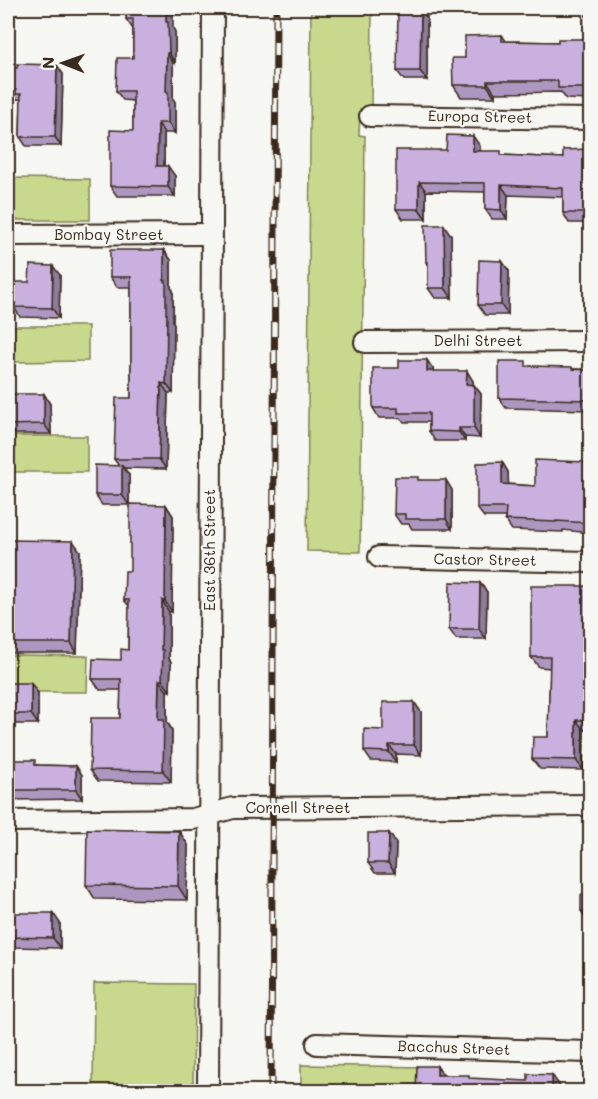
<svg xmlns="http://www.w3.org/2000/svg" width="598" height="1099" font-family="Mali,sans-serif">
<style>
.green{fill:#c8d98e;stroke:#828256;stroke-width:1.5}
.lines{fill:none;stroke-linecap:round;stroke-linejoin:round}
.minor-casing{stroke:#3b2a1e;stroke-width:24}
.minor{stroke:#f6f6f2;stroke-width:20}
.rail-casing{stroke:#3b2a1e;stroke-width:7}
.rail{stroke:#f6f6f2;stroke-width:4.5;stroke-dasharray:14;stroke-linecap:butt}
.wall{fill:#ad97c0;stroke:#3b2a1e;stroke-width:1.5}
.shaded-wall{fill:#8d7b9c;stroke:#3b2a1e;stroke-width:1.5}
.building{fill:#c9b0df;stroke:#3b2a1e;stroke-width:1.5}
.labels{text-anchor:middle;stroke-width:4.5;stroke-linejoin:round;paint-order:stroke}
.street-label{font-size:15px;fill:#3b2a1e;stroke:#f6f6f2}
</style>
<rect width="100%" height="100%" fill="#f6f6f2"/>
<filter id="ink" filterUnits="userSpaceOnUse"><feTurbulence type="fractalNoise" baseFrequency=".0167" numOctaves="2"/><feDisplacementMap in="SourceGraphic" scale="12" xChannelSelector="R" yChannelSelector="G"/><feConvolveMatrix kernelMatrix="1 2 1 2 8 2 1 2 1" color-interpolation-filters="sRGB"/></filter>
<g filter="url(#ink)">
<g class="green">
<path d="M311 8H372L371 108 360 109 359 135 365 136 360 552 307 551Z"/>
<path d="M8 178 90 179V220H8Z"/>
<path d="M8 326H88V361L8 362Z"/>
<rect x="8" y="436" width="79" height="36"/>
<path d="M8 655 88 656 87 692H8Z"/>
<path d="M94 983 194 984 193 1091H93Z"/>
<path d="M301 1065 423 1067 422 1091 301 1092Z"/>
</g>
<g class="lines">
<defs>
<g id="minor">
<path d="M370 116 590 119"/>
<path d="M8 235 211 234"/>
<path d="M365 342 590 341"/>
<path d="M379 557 590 562"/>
<path d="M8 821 193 819 233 808 590 805"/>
<path d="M317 1044 590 1052"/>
<path d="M208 1092 213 8"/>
</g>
</defs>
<use href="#minor" class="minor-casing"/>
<use href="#minor" class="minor"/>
<defs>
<path id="rail" d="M271 1092 276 8"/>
</defs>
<use href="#rail" class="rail-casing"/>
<use href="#rail" class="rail"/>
</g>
<g class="wall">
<path d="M127 8 173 28 175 32V63H173V99L175 102V133H164V166L175 176V196H117L110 186 133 131V101L123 100 116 91 133 58V29L126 19Z"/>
<path d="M591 8V100L566 99 561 92 495 93V97H461L453 85 465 58 502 35 506 41 558 42 585 39Z"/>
<path d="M427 18V80H404L397 71Z"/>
<path d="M8 68 63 74 61 146H26L20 137 21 100 20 99 8 100Z"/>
<path d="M480 146V151L503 155 563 158 591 149V223H569L563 213V197L508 195 507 219H492L485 209V192L426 191V219H403L396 209 446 150Z"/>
<path d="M451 235 452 298H435L428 288V266L426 262Z"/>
<path d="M164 250 171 260V288L173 290V322L174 324 173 393H168L166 469 124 468 129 475V505H102L95 495 119 466 114 459 131 398V287H117L110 277Z"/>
<path d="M502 261 509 271 508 315H485L478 305Z"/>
<path d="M60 275 59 318 20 317 14 307 29 282Z"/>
<path d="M530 366 591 370V412L589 410 506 408 499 398Z"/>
<path d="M433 369V371L473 381V385H474L481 394 480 438 465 437V441H435L429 431V422H404L401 418H379L373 408Z"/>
<path d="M44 394 50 404 51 434H15L8 425Z"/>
<path d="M502 462 508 472V484L535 486 585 462 591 469V533L563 530V532L512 530 505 520V517H484L477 508Z"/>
<path d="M420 480 452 490V529H412L409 524H401L394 514Z"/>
<path d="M166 505 173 516 172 612H169V659L171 662 170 691H167V722L172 730 171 782 98 781 90 770 120 718 121 690H100L92 679 121 660 128 650 129 606 124 600 130 571Z"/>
<path d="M8 540 80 551 77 653H8Z"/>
<path d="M480 583 487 592 486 639H456L449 629Z"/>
<path d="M591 586V730H584L583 770 540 769 532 759 548 737 550 668 539 667 531 657Z"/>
<path d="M8 683 38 693V724H16L9 714V709L8 708Z"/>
<path d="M414 702 421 712V755L396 754V762L371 761 364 751 383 730Z"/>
<path d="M8 760 39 765 76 766 82 775V799L9 800 8 797Z"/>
<path d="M179 831 188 845 187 900 95 899 86 885Z"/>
<path d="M389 833 396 843 395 873H375L368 863Z"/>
<path d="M591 895V921H588L581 911Z"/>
<path d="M8 913 60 923V948L12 947 8 941Z"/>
</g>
<g class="shaded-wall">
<path d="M166 8H173V28L175 32V63L169 53 166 22Z"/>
<path d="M421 8 427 18V80L420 71Z"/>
<path d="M167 53 173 63V99L175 102V133L168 123 166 92Z"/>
<path d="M57 65 63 74 61 146 55 137Z"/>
<path d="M487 81 495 93V97L487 85Z"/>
<path d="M158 123 164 133V176L157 166Z"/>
<path d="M473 136 480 146V161L473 151Z"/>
<path d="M168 166 175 176V196L168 187Z"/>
<path d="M419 182 426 191V219L419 209Z"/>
<path d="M501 185 508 195 507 219 501 210Z"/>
<path d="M444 225 451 235 452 298 445 288Z"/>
<path d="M164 250 171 260V288L173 290V322L174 324 173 393 166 384Z"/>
<path d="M502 261 509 271 508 315 501 305Z"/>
<path d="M53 266 60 275 59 318 52 308Z"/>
<path d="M427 360 433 369V380L427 371Z"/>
<path d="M467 371 473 381V394L466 384Z"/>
<path d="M161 383 168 393 166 469 159 459Z"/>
<path d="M474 385 481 394 480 438 474 428Z"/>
<path d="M44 394 50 404 51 434 44 424Z"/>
<path d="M459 428 465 437V441L459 432Z"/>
<path d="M502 462 508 472 509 493 502 484Z"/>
<path d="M585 462 591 469V478L585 470Z"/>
<path d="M122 466 129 475V505L122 495Z"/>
<path d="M446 480 452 490V529L446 519Z"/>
<path d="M166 505 173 516 172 612 165 601Z"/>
<path d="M73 541 80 551 77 653 71 643Z"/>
<path d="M480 583 487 592 486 639 479 629Z"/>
<path d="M162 600 169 612V659L171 662 170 691 162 680 161 650Z"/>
<path d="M159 680 167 691V722L172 730 171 782 163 771 158 719Z"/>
<path d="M31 683 38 693V724L31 714Z"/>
<path d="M414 702 421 712V755L414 745Z"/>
<path d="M576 720 584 730 583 770 576 760Z"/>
<path d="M389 745 396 754V762L389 752Z"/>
<path d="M76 766 82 775V799L76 790Z"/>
<path d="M179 831 188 845 187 900 178 886Z"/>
<path d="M389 833 396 843 395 873 388 863Z"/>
<path d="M53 913 60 923V948L53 938Z"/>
<path d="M437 1066 445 1077 437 1075Z"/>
<path d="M552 1075 560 1086V1092H552Z"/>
</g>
<g class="building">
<path d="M127 8H166V22H168L169 53H167L166 92H168V123H158L157 166H168V187L110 186V130L133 131V91H116L117 58H133V19H126Z"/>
<path d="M398 8H421L420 71H397Z"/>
<path d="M586 8H591V88H558V81H487V85H453L452 58H465V36L502 35V41L558 42V39H585Z"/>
<path d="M17 64 57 65 55 137H20L21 94H16V90L8 91V68H17Z"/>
<path d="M447 135 473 136V151H501V155L563 158V150L591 149V213H563V188L501 185V210L485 209V183L419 182V209H396V150H446Z"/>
<path d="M425 225H444L445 288H428V262H426Z"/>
<path d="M110 250H164V281H166V314H167L166 384 161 383 159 459H114L116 398H131V277H110Z"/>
<path d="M479 260 502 261 501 305H478Z"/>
<path d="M30 265 53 266 52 308 14 307V282H29Z"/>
<rect x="589" y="282" width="2" height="21"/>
<path d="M399 360H427V371H467L466 384 474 385V428H459V432L429 431V413H398V408H373V368H399Z"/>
<path d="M499 361H526V366L572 367V369L591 370V408H588V400L499 398Z"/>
<path d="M8 394H44V424L8 425Z"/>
<path d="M535 460 585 462V470H591V523L556 521V522L505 520 506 508H477V463L502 462V484L535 486Z"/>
<path d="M95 465 122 466V495H95Z"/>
<path d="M395 477H418V480H446V519H405V514H394Z"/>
<path d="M130 504 166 505 165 601 162 600 161 650H163L162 680H159L158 719H164L163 771 90 770 91 718H120L121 679H92L93 659 121 660V649L128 650 129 600H124L125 571H130Z"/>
<path d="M8 540 73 541 71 643H8Z"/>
<path d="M450 582 480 583 479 629H449Z"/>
<path d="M531 586H591V720H576V760L532 759 533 737H548L550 657H531Z"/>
<path d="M8 683H31V714H9V699H8Z"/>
<path d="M383 702H414V745H389V752L364 751V729L383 730Z"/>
<path d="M8 760H35V765L76 766V790H8Z"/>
<path d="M87 829 179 831 178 886 86 885Z"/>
<path d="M368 833H389L388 863H368Z"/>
<rect x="581" y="895" width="10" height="16"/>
<path d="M8 913H53V938L8 937Z"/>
<path d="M417 1066H437V1075H469V1078L528 1081V1074L552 1075V1092H416Z"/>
<rect x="585" y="1082" width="6" height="10"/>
<path d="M8 1090 56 1091V1092H8Z"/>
</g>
</g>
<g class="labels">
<g class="street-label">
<text transform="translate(480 117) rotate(1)" y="5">Europa Street</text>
<text x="109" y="240">Bombay Street</text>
<text x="478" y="346">Delhi Street</text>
<text transform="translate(210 550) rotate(-90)" y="5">East 36th Street</text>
<text transform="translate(485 560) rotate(1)" y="5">Castor Street</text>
<text x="298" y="813">Cornell Street</text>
<text transform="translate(454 1048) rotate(2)" y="5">Bacchus Street</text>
</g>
</g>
<rect width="598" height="1099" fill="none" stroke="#f6f6f2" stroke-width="30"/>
<rect x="15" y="15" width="568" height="1069" fill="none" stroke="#3b2a1e" stroke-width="2" filter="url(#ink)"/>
<g transform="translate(63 63) rotate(271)" stroke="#f6f6f2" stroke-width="4.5" paint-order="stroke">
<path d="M0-4.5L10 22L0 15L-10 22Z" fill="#3b2a1e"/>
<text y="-9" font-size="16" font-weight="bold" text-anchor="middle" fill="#3b2a1e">N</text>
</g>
</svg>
